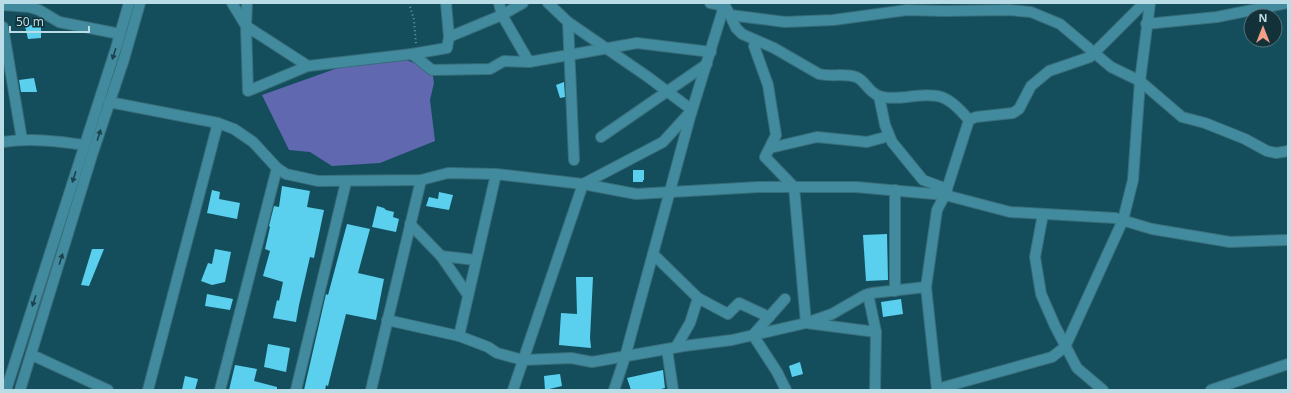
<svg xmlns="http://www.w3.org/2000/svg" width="1291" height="393" font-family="'Noto Sans',sans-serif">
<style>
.water{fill:#6068b0}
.building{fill:#5ad0ee}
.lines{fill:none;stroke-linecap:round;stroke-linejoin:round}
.minor-casing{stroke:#396d7a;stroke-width:12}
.path{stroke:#6e9ba7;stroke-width:2;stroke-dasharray:1 3;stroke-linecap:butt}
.minor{stroke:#428b9e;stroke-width:10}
.oneway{fill:#1c434d}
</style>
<rect width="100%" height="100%" fill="#144e5c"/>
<path class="water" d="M396 56 432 70 434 83 430 100 435 141 380 163 332 166 310 152 289 150 262 95 363 59Z"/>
<g class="building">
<path d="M41 24V38L28 39 25 26Z"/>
<path d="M34 78 37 92H21L19 80Z"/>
<path d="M564 82 565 97 560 98 556 85Z"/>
<path d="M633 170H644V180H643V182H633Z"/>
<path d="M282 186 310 191 307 207 324 210 314 258 310 257 299 305 296 322 273 318 277 300 279 301 283 282 263 276 270 251 265 249 270 227 269 226 274 206 279 207Z"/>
<path d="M212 190 220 192 219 199 240 203 237 219 207 213Z"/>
<path d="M439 192 453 195 449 210 426 206 429 197 438 199Z"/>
<path d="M377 206 384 208 386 210 394 212 393 217 399 219 396 232 372 227Z"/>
<path d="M347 224 370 229 358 273 384 279 376 320 346 314 328 386 326 385 325 390H304L326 294 328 295Z"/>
<path d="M887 234 888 280 866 281 863 235Z"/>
<path d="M92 249H104L89 286 81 285Z"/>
<path d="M215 249 231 252 225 282 212 285 201 281 208 263 212 264Z"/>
<path d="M576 277H593L590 338 591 348 559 345 561 313 577 314Z"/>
<path d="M207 294 233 299 230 310 205 306Z"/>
<path d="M901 299 903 314 883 317 881 302Z"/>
<path d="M268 344 290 348 286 372 264 367Z"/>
<path d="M800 362 803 374 792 377 789 366Z"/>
<path d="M235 365 257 369 254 381 277 387V390H229Z"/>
<path d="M663 370 665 388 657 390H631L627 378Z"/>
<path d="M560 374 562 386 545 390 544 376Z"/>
<path d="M185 376 198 379 195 390H182Z"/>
</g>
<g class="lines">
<defs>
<g id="minor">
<path d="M232 3 246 26 248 91 308 66 412 54"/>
<path d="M247 3 246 26 308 66"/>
<path d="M446 3 449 37 447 48 412 54 432 70 490 69 504 61 529 62"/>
<path d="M499 3 502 15 529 62 637 43 711 52"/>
<path d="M710 3 725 6 730 15 785 22 833 20 907 10 944 11 1009 10 1031 12 1060 24 1111 67 1140 81 1182 117 1205 123 1245 139 1267 151 1276 153 1288 151"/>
<path d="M3 5 29 7 39 10 59 22 120 34"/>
<path d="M730 15 736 28 742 34 774 48 819 74C831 77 844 73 856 77 865 80 868 92 879 96 888 99 898 98 907 97 939 92 948 95 969 120"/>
<path d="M568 22 574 160"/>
<path d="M1146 24 1217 17 1287 3"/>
<path d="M3 27 22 140"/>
<path d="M449 37 502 15 523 3"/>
<path d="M754 46 768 85 776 135 765 157 794 187 806 323 876 332"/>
<path d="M879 96 885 125 892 142 923 180 947 189"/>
<path d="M109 102 218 123 234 129 253 142 277 168 286 174 318 181 421 180 448 173 496 174 583 184 636 194 759 187H856L945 195 1010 212 1115 218 1152 229 1230 242 1288 240"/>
<path d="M601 137 707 64"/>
<path d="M3 142C30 138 57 141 84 145"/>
<path d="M770 148 817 137 867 142 889 136"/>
<path d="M1043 214 1035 257 1041 294 1055 326 1077 368 1103 390"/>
<path d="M410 224 441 256 476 260"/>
<path d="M653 254 698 298 690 323 676 347"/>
<path d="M441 256 468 295"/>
<path d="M895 291V190"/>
<path d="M868 294 876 332 875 390"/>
<path d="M698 298 728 314 739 303 769 317"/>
<path d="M785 299 753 335 777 372 786 390"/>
<path d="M387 320 459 336 488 347 497 353 523 360 571 358 592 362 684 346 732 340 806 323 832 314 865 295 872 293 926 287"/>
<path d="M459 336 496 174"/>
<path d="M667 349 673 390"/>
<path d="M32 355 108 390"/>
<path d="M937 389 1052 357 1065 347 1123 220 1133 180 1140 81 1150 3"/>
<path d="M6 390 116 48 129 3"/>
<path d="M20 390 92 155 124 59 140 3"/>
<path d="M148 390 218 123"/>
<path d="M220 390 277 168"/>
<path d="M296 390 346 182"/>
<path d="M371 390 421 180"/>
<path d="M513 390 583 184 663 142 692 110 648 77 568 22 548 3"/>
<path d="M614 390 625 357 690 117 725 3"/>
<path d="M937 390 926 287 937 210 945 195 969 120 976 117 1013 113 1019 109 1031 86 1049 71 1090 57 1144 3"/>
<path d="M1211 390 1288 364"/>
</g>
</defs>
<use href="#minor" class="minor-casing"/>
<path class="path" d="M409 3 414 20 416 44"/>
<use href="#minor" class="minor"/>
</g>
<defs><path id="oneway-solid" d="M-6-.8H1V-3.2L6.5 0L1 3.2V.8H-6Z"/></defs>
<g class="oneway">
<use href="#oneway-solid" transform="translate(114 54) rotate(108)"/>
<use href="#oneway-solid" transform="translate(99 135) rotate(-72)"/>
<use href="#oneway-solid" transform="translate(74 177) rotate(108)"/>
<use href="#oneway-solid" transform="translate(61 259) rotate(-73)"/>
<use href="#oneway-solid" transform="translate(34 301) rotate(108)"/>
</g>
<rect width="1291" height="393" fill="none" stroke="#badce6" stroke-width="8"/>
<g transform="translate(1263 28)"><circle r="19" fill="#123139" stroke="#55757e"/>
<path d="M0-3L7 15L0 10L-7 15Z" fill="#f39f85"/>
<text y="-6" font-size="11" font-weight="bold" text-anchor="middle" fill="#badce6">N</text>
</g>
<path d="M10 26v6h79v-6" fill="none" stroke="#badce6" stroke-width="2"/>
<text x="16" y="26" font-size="12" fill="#badce6" stroke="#123139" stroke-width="3" paint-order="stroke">50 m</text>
</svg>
